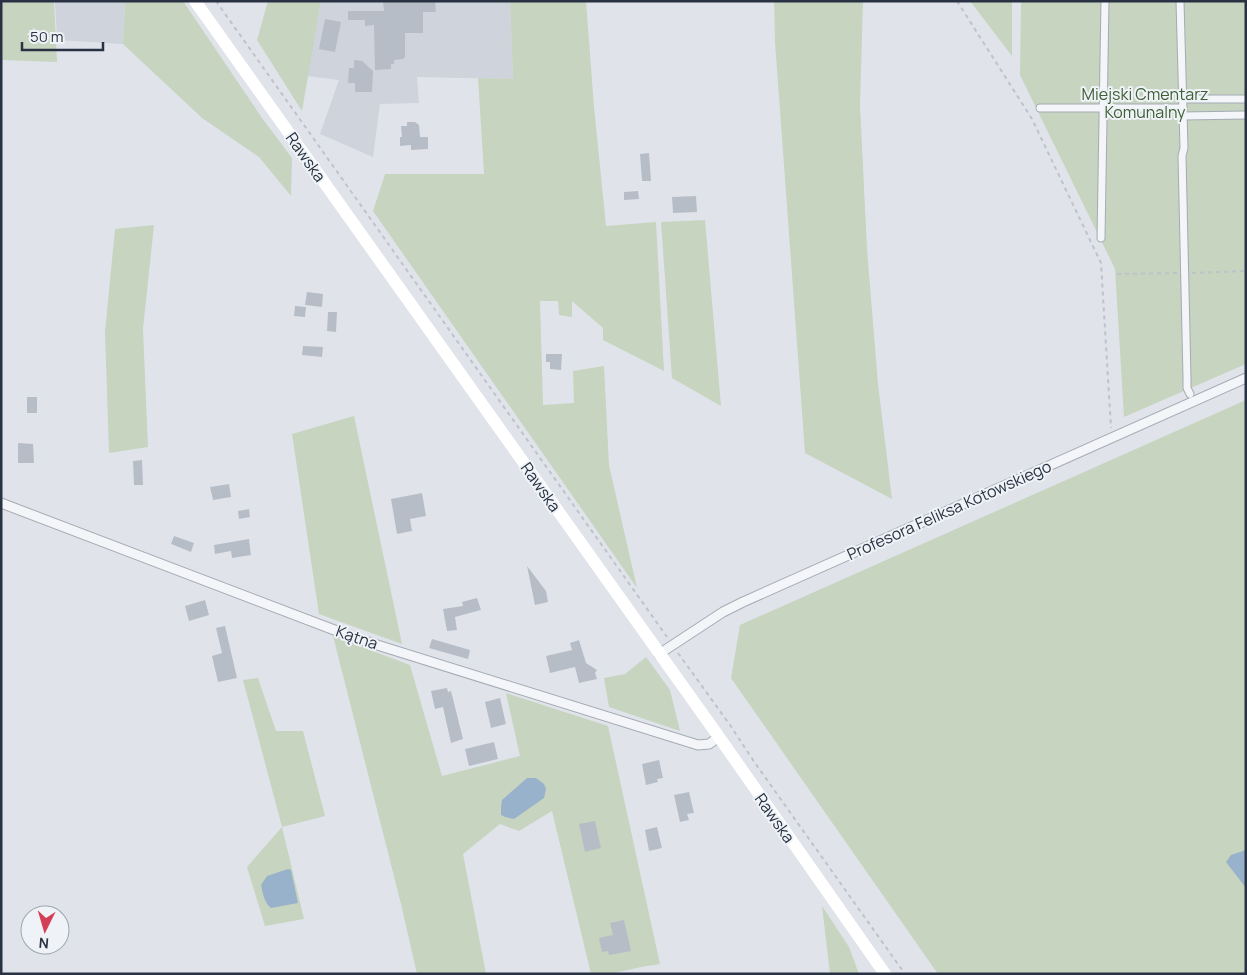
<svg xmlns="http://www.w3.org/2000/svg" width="1247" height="975" font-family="Manrope,sans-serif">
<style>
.built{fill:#ced3dc}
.green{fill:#c6d4c0}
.water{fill:#99b2cb}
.building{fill:#b7bdc7}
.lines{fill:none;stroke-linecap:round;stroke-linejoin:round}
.pedestrian-casing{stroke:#a5abb4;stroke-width:9}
.minor-casing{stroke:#a5abb4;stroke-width:11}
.path{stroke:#bec2c9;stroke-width:2;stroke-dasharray:4 4;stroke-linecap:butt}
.pedestrian{stroke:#f3f5f8;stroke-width:7}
.minor{stroke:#f3f5f8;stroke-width:9}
.secondary{stroke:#fff;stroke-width:12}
.labels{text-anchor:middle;stroke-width:4;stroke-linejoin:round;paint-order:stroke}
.park-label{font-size:16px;fill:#3d5e34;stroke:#eff3f7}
.street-label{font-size:16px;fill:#283242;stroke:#eff3f7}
</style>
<rect width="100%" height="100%" fill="#e0e4ea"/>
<g class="built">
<path d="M55 1H125L123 44 57 40Z"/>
<path d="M321 1H510L513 79 417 77 419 103 380 104 373 157 320 134 339 80 307 76Z"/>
</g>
<g class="green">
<path d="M1 1H54L57 62 1 60Z"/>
<path d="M125 1H183L262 118 292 158 291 196 259 157 202 118 123 44Z"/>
<path d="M268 1H321L302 111 257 40Z"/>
<path d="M510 1H586L594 107 606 226 656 222 664 371 603 340V328L572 301V317L559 315 558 301H540L543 405 574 403 573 371 604 366 609 465 637 588 373 211 385 174H484L478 78 513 79Z"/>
<path d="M774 1H863L860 105 867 249 878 384 892 499 805 453 775 42Z"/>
<path d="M970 1H1012V56Z"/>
<path d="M1021 1H1246V364L1124 417 1115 269 1020 75Z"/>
<path d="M705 220 721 406 672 378 661 222Z"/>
<path d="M154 225 143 329 148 447 109 453 105 332 115 229Z"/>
<path d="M1246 400V974H938L731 678 740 625Z"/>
<path d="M354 416 402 644 319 614 292 434Z"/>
<path d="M333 636 410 665 442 776 520 756 506 693 608 726 660 964 641 967 610 974H591L552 811 519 831 500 824 463 854 486 974H417L401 904Z"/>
<path d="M646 657 670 690 680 731 609 707 604 678 625 674Z"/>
<path d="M258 678 276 731H303L325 816 282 827 304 919 265 926 247 867 282 827 243 680Z"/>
<path d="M822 906 849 947 859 974H830Z"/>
</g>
<g class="water">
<path d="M527 778H536L544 784 546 789 544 798 514 819 505 817 501 815V808L502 800Z"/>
<path d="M1246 850V888L1226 862 1231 855Z"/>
<path d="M288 869 291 870 298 903 271 908C264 902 263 894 261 885L267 876Z"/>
</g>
<g class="building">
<path d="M383 1H435L436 12H423V33H405V57L403 59 394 60V64H391V69L375 70 374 25 365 26V20H348V11H384Z"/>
<path d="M325 19 341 22 335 52 319 49Z"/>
<path d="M354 60 362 61 373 71 372 92H355V83H348L349 68H354Z"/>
<path d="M407 122H415L419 125 420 137H428V149L411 150V145L400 146V137H402L401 126H407Z"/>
<path d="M649 153 651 181H642L640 154Z"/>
<path d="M638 191 639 199 624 200V192Z"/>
<path d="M696 196 697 212 673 213 672 197Z"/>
<path d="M307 292 323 294 322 307 305 305Z"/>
<path d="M295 306 306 307 305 317 294 316Z"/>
<path d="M328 312H337L336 332 327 331Z"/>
<path d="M303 346 323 347 322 357 302 355Z"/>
<path d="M546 354H562L561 370 550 369V362H546Z"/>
<rect x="27" y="397" width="10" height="16"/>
<path d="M18 443 33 444 34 463H18Z"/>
<path d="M142 460 143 485H134L133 461Z"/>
<path d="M229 484 231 497 213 500 210 487Z"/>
<path d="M422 493 426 516 410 519 412 531 397 534 391 499Z"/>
<path d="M249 509 250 517 239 519 238 511Z"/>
<path d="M174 536 194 543 191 552 171 544Z"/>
<path d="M249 539 251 555 232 558 231 551 215 554 214 545Z"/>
<path d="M527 566 546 591 548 602 535 605Z"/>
<path d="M477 598 481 610 455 617 457 630 447 631 443 609 463 606 462 602Z"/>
<path d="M205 600 209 615 189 621 185 606Z"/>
<path d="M225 626 237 678 218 682 212 656 222 653 216 628Z"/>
<path d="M432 639 470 650 468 659 429 648Z"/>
<path d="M579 640 586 663 597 670 595 673 597 679 579 683 575 667 550 673 546 656 572 650 570 643Z"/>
<path d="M447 688 448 692 451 691 463 739 451 743 443 707 435 709 431 691Z"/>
<path d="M500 698 506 724 491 728 485 702Z"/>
<path d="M494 742 498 759 469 766 465 749Z"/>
<path d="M659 760 663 778 657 779 658 782 646 785 642 764Z"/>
<path d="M689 792 694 813 687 814 689 820 680 822 674 795Z"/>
<path d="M595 821 601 848 585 852 579 824Z"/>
<path d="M657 827 662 848 649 851 645 830Z"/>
<path d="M624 920 631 951 609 955 608 951 602 952 599 938 613 935 610 923Z"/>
</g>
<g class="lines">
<defs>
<g id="pedestrian">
<path d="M1180 1 1184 148 1182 156 1187 378V388L1190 394"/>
<path d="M1182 99H1246"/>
<path d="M1040 108H1183"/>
<path d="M1183 116 1246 115"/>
<path d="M1101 238 1105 1"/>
</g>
<g id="minor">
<path d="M1 503 358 639 698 745 709 744 719 737"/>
<path d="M659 654 723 612 743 602 1246 378"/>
</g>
</defs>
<use href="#pedestrian" class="pedestrian-casing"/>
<use href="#minor" class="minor-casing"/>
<g class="path">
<path d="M216 1 667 637"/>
<path d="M957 1 1032 119 1101 263 1111 428"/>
<path d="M1192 273 1246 271"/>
<path d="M1117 274 1177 273"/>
<path d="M678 653 730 725 755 763 905 974"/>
</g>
<use href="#pedestrian" class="pedestrian"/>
<use href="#minor" class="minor"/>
<path class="secondary" d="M195 1 719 737 885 974"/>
</g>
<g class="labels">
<g class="park-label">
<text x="1145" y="100">Miejski Cmentarz<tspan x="1145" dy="18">Komunalny</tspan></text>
</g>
<g class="street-label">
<text transform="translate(306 157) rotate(55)" y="6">Rawska</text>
<text transform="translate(541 487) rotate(55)" y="6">Rawska</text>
<text transform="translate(949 510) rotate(-24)" y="6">Profesora Feliksa Kotowskiego</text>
<text transform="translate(357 637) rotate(19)" y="6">Kątna</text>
<text transform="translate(775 818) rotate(55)" y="6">Rawska</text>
</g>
</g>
<rect width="1247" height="975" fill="none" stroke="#283242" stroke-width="5"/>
<g transform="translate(45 930) rotate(185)"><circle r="24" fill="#eff3f7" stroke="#9fa6af"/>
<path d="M0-4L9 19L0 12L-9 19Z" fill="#d43f58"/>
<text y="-8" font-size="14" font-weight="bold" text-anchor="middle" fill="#283242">N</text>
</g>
<path d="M22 42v8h81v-8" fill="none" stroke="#283242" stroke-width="2.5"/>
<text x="30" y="42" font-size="15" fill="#283242" stroke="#eff3f7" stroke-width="4" paint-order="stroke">50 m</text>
</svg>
